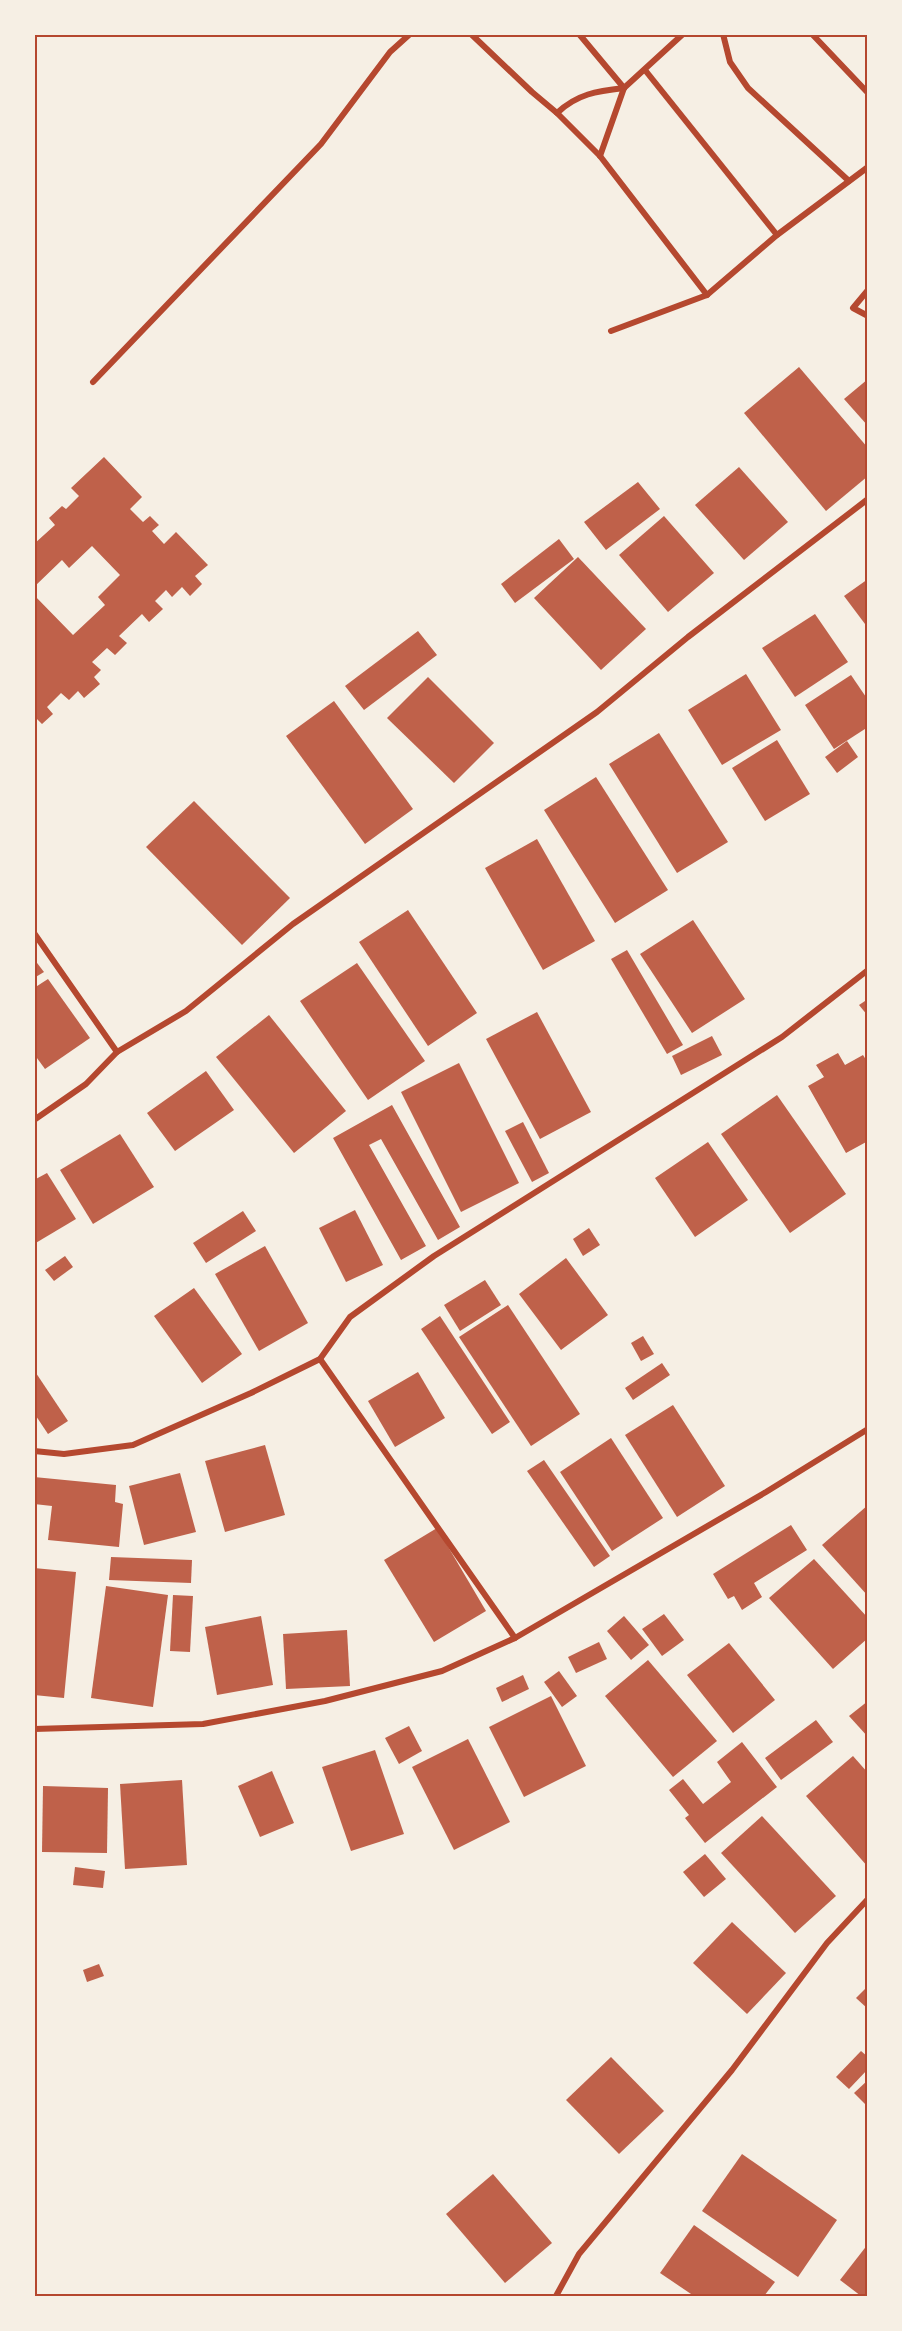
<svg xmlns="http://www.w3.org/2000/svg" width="902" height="2331" font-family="'Fira Sans',sans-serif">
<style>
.building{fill:#bf614a}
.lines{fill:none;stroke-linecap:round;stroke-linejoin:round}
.minor{stroke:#b5482f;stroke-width:6}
.neatline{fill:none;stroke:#b5482f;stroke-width:2}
</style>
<rect width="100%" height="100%" fill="#f6efe4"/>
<g class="building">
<path d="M799 367 868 448V476L826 511 744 413Z"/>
<path d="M868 379V426L844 399Z"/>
<path d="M104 457 142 497 130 509 143 522 150 516 159 525 152 531 164 544 176 532 208 565 195 576 202 584 190 596 182 587 172 597 166 590 155 601 163 609 149 622 142 614 119 636 127 643 115 655 107 648 92 662 101 670 94 677 100 684 84 698 78 691 69 700 61 693 47 707 53 714 42 724 36 718 34 719V595L73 635 105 605 98 597 120 575 92 546 69 568 62 560 34 587V544L55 525 49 518 62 506 66 509 79 496 71 488Z"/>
<path d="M739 467 788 522 744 560 695 505Z"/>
<path d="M638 482 660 509 606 550 584 522Z"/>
<path d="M664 516 714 573 668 612 619 555Z"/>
<path d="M559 539 574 559 515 603 501 584Z"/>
<path d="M578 557 646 629 601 670 534 598Z"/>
<path d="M868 579V628L844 596Z"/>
<path d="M815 614 848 662 795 697 762 648Z"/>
<path d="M418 631 437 655 364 710 345 686Z"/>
<path d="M746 674 781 730 722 765 688 710Z"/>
<path d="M851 675 868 700V727L834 749 805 705Z"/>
<path d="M428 677 494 743 454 783 387 718Z"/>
<path d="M334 701 413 809 365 844 286 736Z"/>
<path d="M659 733 728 842 677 873 609 764Z"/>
<path d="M777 740 810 794 765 821 732 768Z"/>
<path d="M847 741 858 757 837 773 825 757Z"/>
<path d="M596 777 668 890 615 923 544 810Z"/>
<path d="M194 801 290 898 242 945 146 847Z"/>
<path d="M537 839 595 941 543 970 485 868Z"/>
<path d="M408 910 477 1013 428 1046 359 942Z"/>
<path d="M693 920 745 999 692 1033 640 954Z"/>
<path d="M627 950 683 1045 667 1054 611 959Z"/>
<path d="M34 959 44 972 34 978Z"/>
<path d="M357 963 425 1061 368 1100 300 1001Z"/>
<path d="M48 979 90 1038 45 1069 34 1054V988Z"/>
<path d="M868 999V1016L859 1005Z"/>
<path d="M537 1012 591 1112 540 1139 486 1039Z"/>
<path d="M269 1015 346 1111 294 1153 216 1057Z"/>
<path d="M712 1036 722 1055 681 1075 672 1056Z"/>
<path d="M838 1053 845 1065 863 1055 868 1063V1141L846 1153 808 1086 824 1077 816 1065Z"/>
<path d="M459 1063 519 1183 461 1212 401 1092Z"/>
<path d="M206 1071 234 1110 175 1151 147 1113Z"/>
<path d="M777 1095 846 1194 790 1233 721 1134Z"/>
<path d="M392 1105 460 1227 438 1240 381 1139 369 1145 426 1246 401 1260 333 1138Z"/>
<path d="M523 1122 549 1173 532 1182 505 1131Z"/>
<path d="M120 1134 154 1187 93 1224 60 1170Z"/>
<path d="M708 1142 748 1200 695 1237 655 1178Z"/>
<path d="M47 1173 76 1219 34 1244V1180Z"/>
<path d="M355 1210 383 1265 346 1282 319 1228Z"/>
<path d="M243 1211 256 1231 206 1263 193 1243Z"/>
<path d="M589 1228 600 1245 583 1256 573 1239Z"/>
<path d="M265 1246 308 1323 259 1351 215 1274Z"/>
<path d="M65 1256 73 1267 54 1281 45 1270Z"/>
<path d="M566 1258 608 1315 561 1350 519 1294Z"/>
<path d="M485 1280 501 1305 460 1331 444 1305Z"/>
<path d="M194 1288 242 1354 202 1383 154 1316Z"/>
<path d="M508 1305 580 1414 531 1446 459 1337Z"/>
<path d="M440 1316 510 1422 492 1434 421 1329Z"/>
<path d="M643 1336 654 1354 641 1361 631 1343Z"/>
<path d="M662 1363 670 1375 633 1400 625 1388Z"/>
<path d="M34 1370 68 1421 48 1434 34 1413Z"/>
<path d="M418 1372 445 1418 395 1447 368 1401Z"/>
<path d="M673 1405 725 1486 677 1517 625 1435Z"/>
<path d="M611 1438 663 1518 612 1551 560 1472Z"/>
<path d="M265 1445 285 1515 225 1532 205 1461Z"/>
<path d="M544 1460 610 1556 594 1567 527 1471Z"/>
<path d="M180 1473 196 1532 144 1545 129 1486Z"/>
<path d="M34 1477 116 1485 115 1502 123 1504 119 1547 48 1540 52 1506 34 1504Z"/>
<path d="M868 1505V1596L822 1545Z"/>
<path d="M791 1525 807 1550 754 1583 762 1597 742 1610 734 1596 728 1599 713 1574Z"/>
<path d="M437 1528 486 1611 434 1642 384 1560Z"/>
<path d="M111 1557 192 1560 191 1583 109 1580Z"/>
<path d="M814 1559 868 1618V1638L833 1669 769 1598Z"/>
<path d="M34 1568 76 1572 64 1698 34 1695Z"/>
<path d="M106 1586 168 1595 153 1707 91 1698Z"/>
<path d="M173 1595 193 1596 190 1652 170 1651Z"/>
<path d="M664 1614 684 1640 662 1656 642 1629Z"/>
<path d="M261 1616 273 1685 217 1695 205 1627Z"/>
<path d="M624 1616 649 1645 631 1660 607 1631Z"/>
<path d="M347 1630 350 1686 286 1689 283 1634Z"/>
<path d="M599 1642 607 1659 576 1673 568 1657Z"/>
<path d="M729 1643 775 1700 733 1733 687 1675Z"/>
<path d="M648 1660 717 1741 673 1777 605 1696Z"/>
<path d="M559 1671 577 1696 562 1707 544 1682Z"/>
<path d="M523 1675 529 1689 502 1702 496 1688Z"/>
<path d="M551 1696 586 1766 524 1797 489 1727Z"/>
<path d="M868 1701V1737L849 1716Z"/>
<path d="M816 1720 833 1742 781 1780 765 1758Z"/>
<path d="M409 1726 422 1751 399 1764 385 1738Z"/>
<path d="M468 1739 510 1822 454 1850 412 1767Z"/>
<path d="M742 1742 777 1787 705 1843 685 1818 689 1815 669 1790 683 1779 703 1804 731 1782 717 1762Z"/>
<path d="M375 1750 404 1834 351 1851 322 1767Z"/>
<path d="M853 1756 868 1773V1867L806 1796Z"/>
<path d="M272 1771 294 1823 260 1837 238 1786Z"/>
<path d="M182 1780 187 1865 125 1869 120 1784Z"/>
<path d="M43 1786 108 1788 107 1853 42 1852Z"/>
<path d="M762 1816 836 1896 795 1933 721 1853Z"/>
<path d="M705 1854 726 1879 704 1897 683 1872Z"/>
<path d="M75 1867 105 1871 103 1888 73 1885Z"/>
<path d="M732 1922 786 1973 747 2014 693 1963Z"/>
<path d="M99 1964 104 1976 87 1982 83 1970Z"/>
<path d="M868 1986V2009L856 1998Z"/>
<path d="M861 2051 868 2057V2069L849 2089 836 2077Z"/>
<path d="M611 2057 664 2111 619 2154 566 2100Z"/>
<path d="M868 2080V2102L865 2104 854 2093Z"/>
<path d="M742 2154 837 2220 798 2277 702 2211Z"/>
<path d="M493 2174 552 2243 505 2283 446 2214Z"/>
<path d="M694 2225 775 2282 764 2296H694L660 2273Z"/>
<path d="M868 2244V2296H861L840 2280Z"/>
</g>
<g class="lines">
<g class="minor">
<path d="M471 34 532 92 557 113 600 156 707 295"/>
<path d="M579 34 624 88"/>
<path d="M723 34 730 62 748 88 849 181"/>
<path d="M812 34 868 93"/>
<path d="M645 70 777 235"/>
<path d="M557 113C577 94 597 91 624 88"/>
<path d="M600 156 624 88 683 34"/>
<path d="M868 290 853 308 868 316"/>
<path d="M611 331 707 295 777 235 868 167"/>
<path d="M93 382 321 144 390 52 410 34"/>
<path d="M34 933 117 1052"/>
<path d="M34 1120 86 1084 117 1052 186 1011 293 924 597 712 688 637 868 499"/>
<path d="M320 1359 515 1638"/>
<path d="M34 1451 64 1454 133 1445 251 1393 320 1359 350 1317 434 1256 782 1037 868 970"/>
<path d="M34 1729 203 1724 325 1701 442 1671 515 1638 766 1492 868 1429"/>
<path d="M556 2296 579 2254 732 2070 827 1943 868 1899"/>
</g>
</g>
<rect width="902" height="2331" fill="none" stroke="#f6efe4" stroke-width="72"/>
<rect x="36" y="36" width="830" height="2259" class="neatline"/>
</svg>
